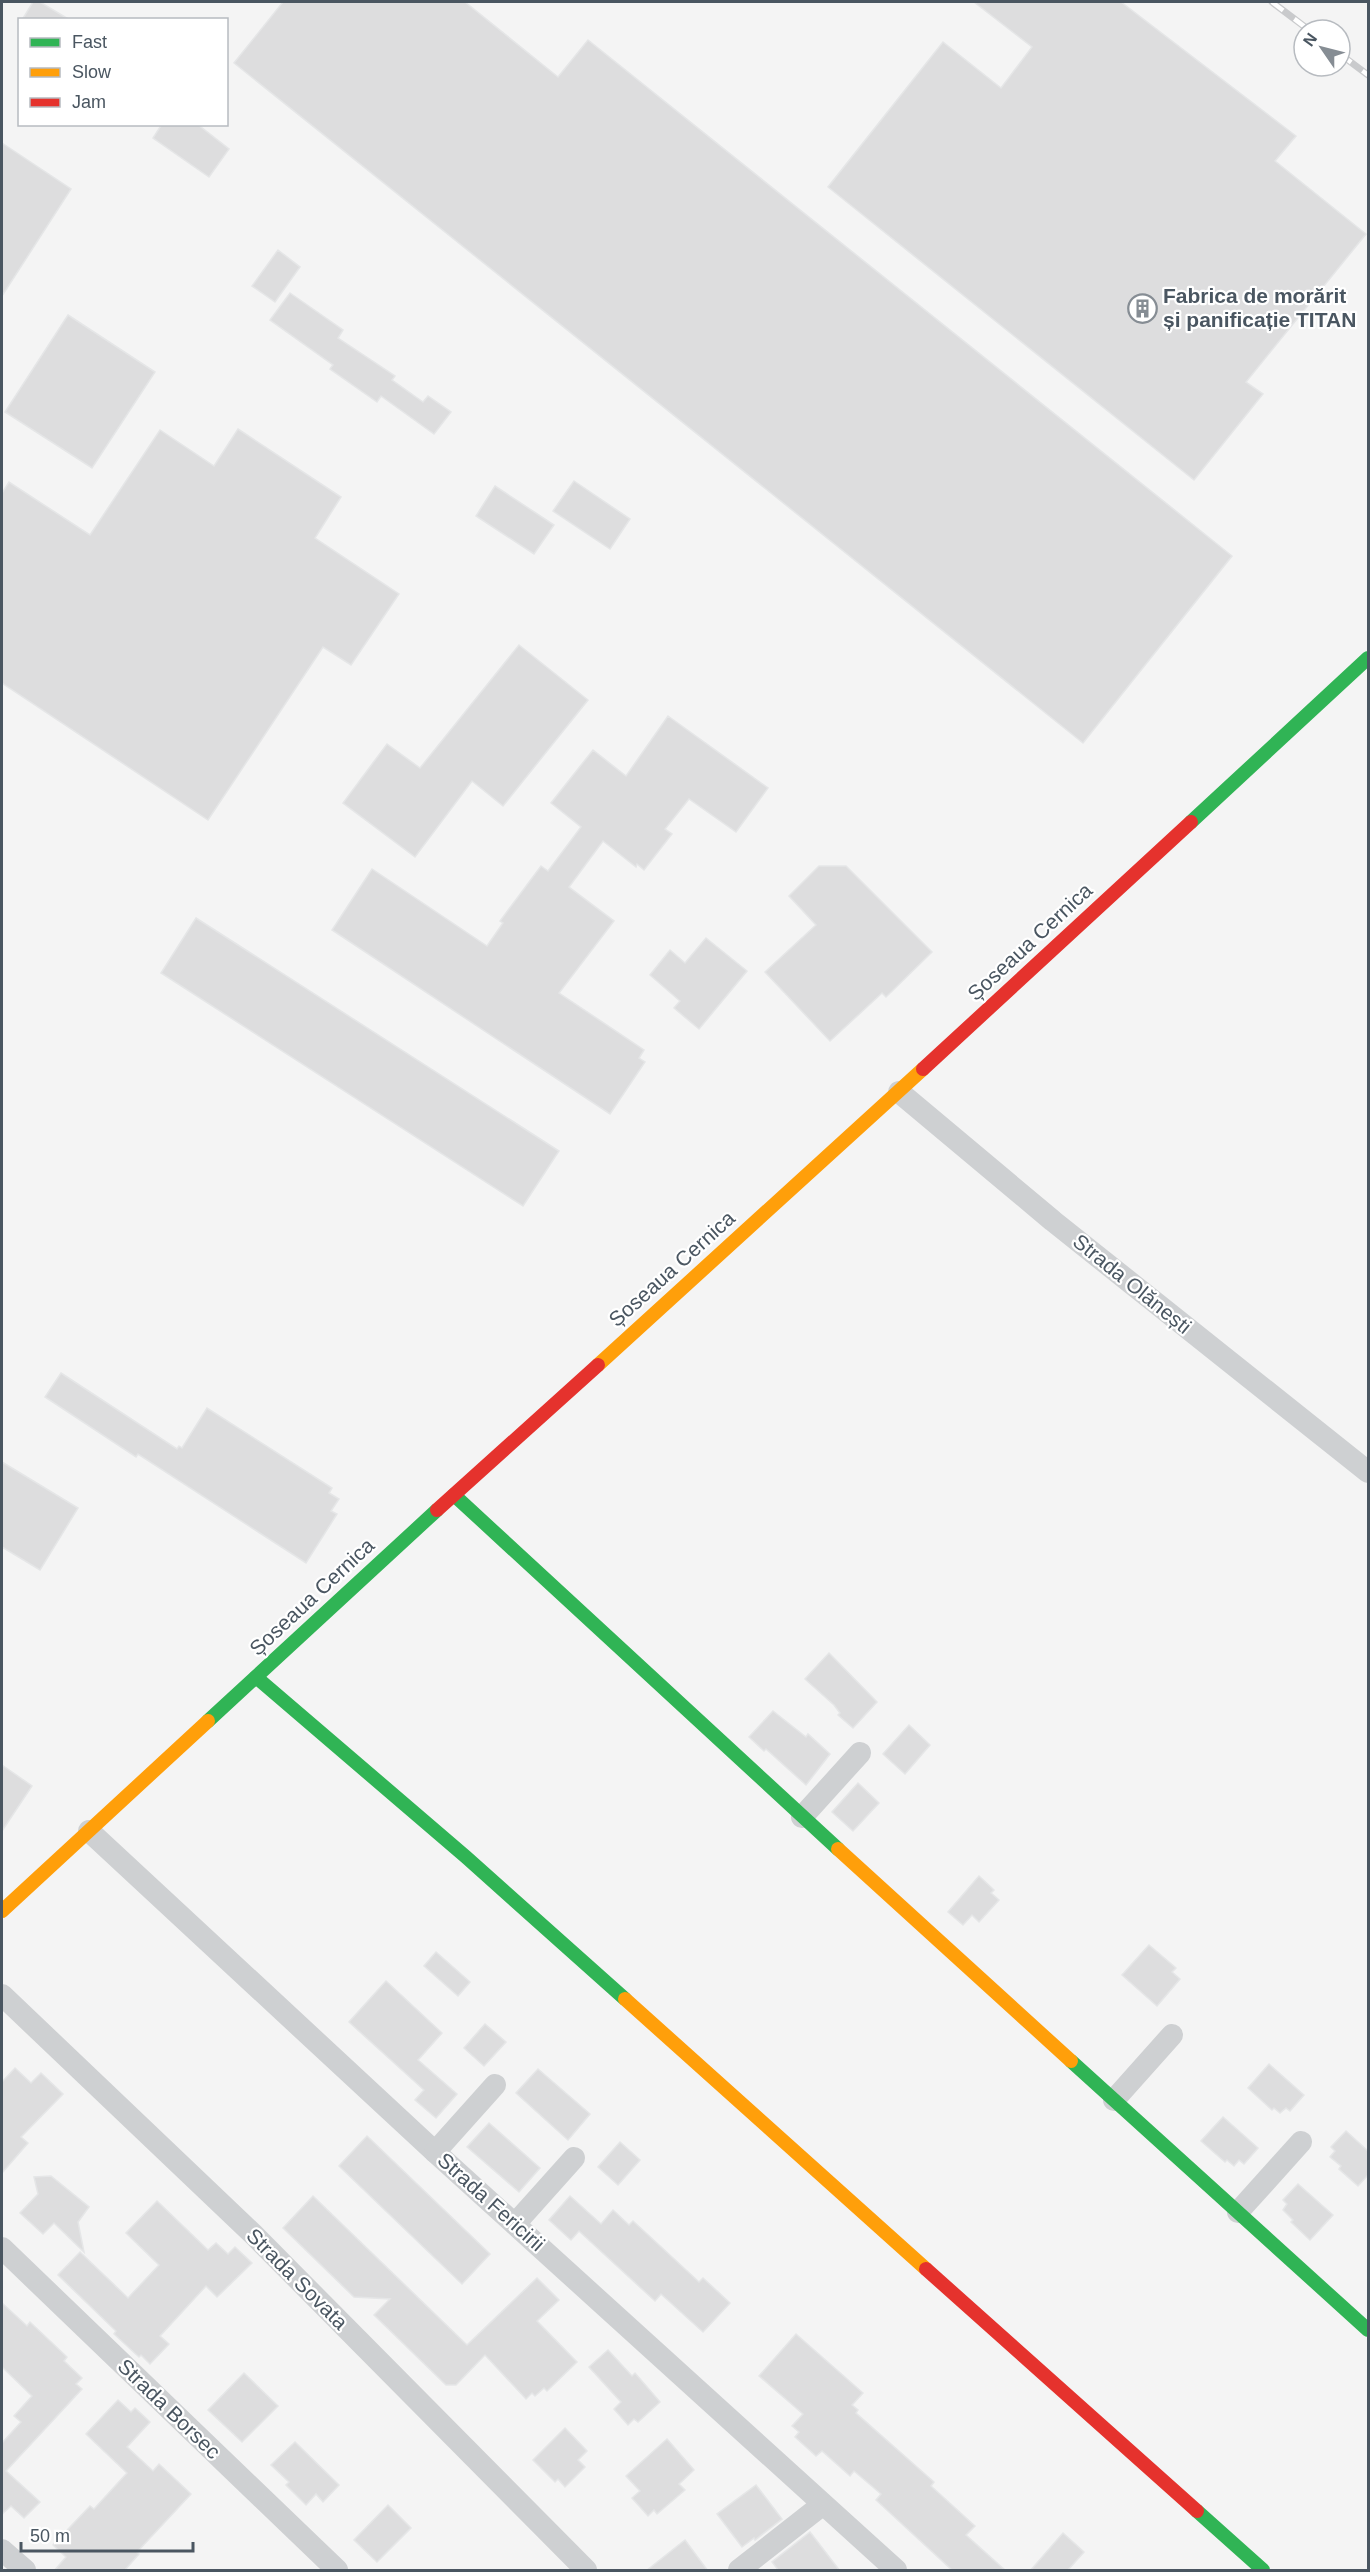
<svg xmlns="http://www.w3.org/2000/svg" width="1370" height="2572" font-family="Arial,sans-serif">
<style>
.building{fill:#ddddde;stroke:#e5e6e7;stroke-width:1.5}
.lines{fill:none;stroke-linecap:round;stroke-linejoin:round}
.street{stroke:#ced0d2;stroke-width:22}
.fast{stroke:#30b455;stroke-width:14}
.slow{stroke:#ff9f0a;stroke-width:14}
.jam{stroke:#e5322d;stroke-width:14}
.rail-casing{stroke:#c9cacc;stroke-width:7}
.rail{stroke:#fff;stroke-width:4.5;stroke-dasharray:14;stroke-linecap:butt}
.labels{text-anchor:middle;stroke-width:4.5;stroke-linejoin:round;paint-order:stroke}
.poi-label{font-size:21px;font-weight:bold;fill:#4a5661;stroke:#fff;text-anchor:start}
.street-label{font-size:21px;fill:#4a5661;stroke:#fff}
</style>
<rect width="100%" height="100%" fill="#f4f4f4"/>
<g class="building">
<path d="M33 2H40L70 20H22Z"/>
<path d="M283 2H465L558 77 588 40 1232 556 1083 743 234 63Z"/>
<path d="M974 2H1121L1296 136 1275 161 1366 234 1246 382 1263 394 1194 480 828 187 943 42 1001 88 1032 47Z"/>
<path d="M162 124H197L229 149 209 177 153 138Z"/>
<path d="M2 143 71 189 2 296Z"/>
<path d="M278 250 300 267 275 302 252 286Z"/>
<path d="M290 293 343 330 338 338 395 376 392 380 423 402 428 396 451 412 434 434 381 396 377 402 330 369 333 365 270 320Z"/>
<path d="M68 315 155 372 92 468 5 412Z"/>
<path d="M238 429 341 497 315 538 399 594 351 665 323 647 208 820 2 683V493L9 482 90 535 160 430 214 466Z"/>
<path d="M574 481 630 519 610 549 553 511Z"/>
<path d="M495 486 554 525 534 554 476 516Z"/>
<path d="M519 645 588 700 503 806 472 781 415 857 343 803 387 744 420 768Z"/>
<path d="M668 716 768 788 736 832 689 799 665 829 672 834 644 870 637 864 636 867 603 841 569 887 614 921 559 993 644 1050 639 1058 645 1062 610 1114 332 930 372 869 487 946 503 923 500 921 541 866 548 871 581 827 551 803 593 750 626 776Z"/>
<path d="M819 866H846L932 952 886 997 882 993 830 1041 765 972 816 925 789 896Z"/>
<path d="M196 918 559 1151 523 1206 161 973Z"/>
<path d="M706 938 747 971 699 1029 674 1008 680 1001 650 975 670 950 685 963Z"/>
<path d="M61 1373 177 1449 179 1446 182 1448 207 1408 332 1488 329 1493 339 1499 331 1511 337 1514 306 1563 138 1454 136 1457 45 1397Z"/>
<path d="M2 1462 78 1508 40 1570 2 1547Z"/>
<path d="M829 1653 877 1702 853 1728 838 1715 840 1713 834 1705 805 1679Z"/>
<path d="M773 1711 806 1737 808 1734 830 1754 806 1785 766 1749 764 1751 749 1737Z"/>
<path d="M909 1725 930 1745 905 1774 883 1754Z"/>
<path d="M2 1765 32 1786 2 1831Z"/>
<path d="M858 1783 879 1803 853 1831 832 1812Z"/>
<path d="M979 1876 994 1890 991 1893 999 1900 979 1922 972 1915 963 1925 948 1912Z"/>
<path d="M1149 1945 1176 1968 1172 1972 1180 1979 1157 2006 1122 1975Z"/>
<path d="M436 1952 470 1982 458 1996 424 1966Z"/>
<path d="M386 1981 442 2033 418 2060 457 2094 436 2118 415 2100 424 2090 349 2022Z"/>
<path d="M485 2024 506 2042 484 2066 464 2048Z"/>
<path d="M1269 2064 1304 2095 1290 2111 1286 2108 1280 2113 1274 2108 1272 2110 1248 2088Z"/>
<path d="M15 2068 31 2083 41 2073 63 2094 21 2137 28 2143 2 2173V2082Z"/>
<path d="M538 2069 590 2114 568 2140 516 2093Z"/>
<path d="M1223 2117 1258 2148 1244 2164 1239 2160 1234 2166 1227 2160 1225 2162 1201 2141Z"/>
<path d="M489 2123 540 2168 519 2192 467 2147Z"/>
<path d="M1346 2131 1368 2151V2175L1358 2186 1339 2169 1341 2166 1330 2157 1335 2151 1331 2147Z"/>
<path d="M367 2136 490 2254 462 2284 339 2166Z"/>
<path d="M620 2142 640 2160 618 2185 598 2167Z"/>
<path d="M51 2176 89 2207 78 2222 84 2252 54 2223 43 2234 20 2213 38 2194 34 2177Z"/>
<path d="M1298 2184 1333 2215 1310 2240 1291 2222 1293 2220 1283 2210 1287 2204 1283 2200Z"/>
<path d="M313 2196 467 2345 537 2278 559 2300 537 2321 577 2362 547 2391 544 2388 535 2396 532 2393 526 2399 485 2355 456 2385H446L374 2315 390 2299 354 2297 283 2228Z"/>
<path d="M570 2196 601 2224 613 2210 629 2225 633 2221 699 2282 703 2278 730 2303 703 2332 661 2294 655 2301 579 2231 571 2240 549 2220Z"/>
<path d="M157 2201 208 2250 216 2243 228 2254 235 2247 252 2263 217 2297 206 2286 160 2336 169 2344 150 2364 141 2355 139 2357 114 2334 116 2331 58 2275 80 2252 128 2298 159 2265 126 2233Z"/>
<path d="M2 2303 27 2326 30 2322 67 2357 64 2361 82 2378 76 2384 82 2389 6 2471 40 2502 24 2518 11 2506 2 2514V2443L21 2422 14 2416 32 2396 2 2367Z"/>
<path d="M796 2334 863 2393 852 2405 858 2410 856 2413 934 2482 931 2486 975 2526 966 2535 1006 2571H953L876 2500 881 2494 854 2471 850 2476 822 2451 816 2456 795 2437 799 2432 792 2426 803 2414 759 2376Z"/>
<path d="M608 2350 632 2376 635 2373 660 2402 638 2422 634 2419 628 2425 614 2409 621 2402 589 2367Z"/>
<path d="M244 2373 278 2406 242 2442 208 2410Z"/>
<path d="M118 2400 131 2412 135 2408 150 2422 127 2447 153 2471 159 2464 191 2494 137 2552 139 2554 124 2571H54L66 2557 53 2545 90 2506 94 2509 127 2473 86 2434Z"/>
<path d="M565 2428 587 2451 578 2460 585 2467 565 2487 558 2479 555 2482 533 2460Z"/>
<path d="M667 2439 694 2470 679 2484 685 2490 657 2514 654 2510 648 2516 632 2498 640 2491 626 2476Z"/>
<path d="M295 2442 339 2485 323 2502 316 2494 306 2505 286 2485 289 2482 271 2465Z"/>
<path d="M756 2485 782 2519 755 2540 754 2538 742 2547 717 2514Z"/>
<path d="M388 2505 411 2528 377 2562 354 2540Z"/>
<path d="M810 2532 840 2571H779L772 2562Z"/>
<path d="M1063 2533 1084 2552 1067 2571H1030Z"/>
<path d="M685 2540 708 2571H646Z"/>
</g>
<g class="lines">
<g class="street">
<path d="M899 1092 1053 1221 1368 1472"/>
<path d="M802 1817 860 1753"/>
<path d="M89 1831 435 2152 896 2570"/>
<path d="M2 1995 253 2234 586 2570"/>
<path d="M1114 2100 1172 2035"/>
<path d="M435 2152 495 2085"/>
<path d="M1238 2212 1301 2142"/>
<path d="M515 2224 574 2158"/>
<path d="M2 2248 337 2570"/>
<path d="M2 2550 25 2570"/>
<path d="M739 2570 822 2505"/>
</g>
<g class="fast">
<path d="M1191 822 1368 658"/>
<path d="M454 1495 838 1849"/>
<path d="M256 1677 466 1857 625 1999"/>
<path d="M208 1721 437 1510"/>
<path d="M1071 2061 1368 2330"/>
<path d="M1197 2511 1263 2570"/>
</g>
<g class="slow">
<path d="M598 1365 923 1069"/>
<path d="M838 1849 1071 2061"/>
<path d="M2 1911 208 1721"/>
<path d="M625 1999 926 2269"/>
</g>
<g class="jam">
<path d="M923 1069 1191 822"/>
<path d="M437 1510 598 1365"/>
<path d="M926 2269 1197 2511"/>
</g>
<defs>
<g id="rail">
<path d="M1272 2 1309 30"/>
<path d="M1340 54 1368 75"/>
</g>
</defs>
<use href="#rail" class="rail-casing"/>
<use href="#rail" class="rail"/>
</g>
<defs>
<symbol id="building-ring" viewBox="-11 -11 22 22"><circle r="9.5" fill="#fff" stroke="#868d94" stroke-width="1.5"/><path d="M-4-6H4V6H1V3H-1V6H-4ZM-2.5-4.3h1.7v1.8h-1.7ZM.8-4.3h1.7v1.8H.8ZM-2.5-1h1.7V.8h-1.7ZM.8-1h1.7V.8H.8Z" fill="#868d94"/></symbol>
</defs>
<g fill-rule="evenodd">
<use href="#building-ring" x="1126" y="292" width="33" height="33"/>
</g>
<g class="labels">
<g class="poi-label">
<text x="1163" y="303">Fabrica de morărit<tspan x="1163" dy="24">și panificație TITAN</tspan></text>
</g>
<g class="street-label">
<text transform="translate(1030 942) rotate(-43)" y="7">Șoseaua Cernica</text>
<text transform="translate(672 1269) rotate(-42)" y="7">Șoseaua Cernica</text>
<text transform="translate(1132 1284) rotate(39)" y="7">Strada Olănești</text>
<text transform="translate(312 1597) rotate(-43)" y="7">Șoseaua Cernica</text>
<text transform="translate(491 2202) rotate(42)" y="7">Strada Fericirii</text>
<text transform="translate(297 2279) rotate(45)" y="7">Strada Sovata</text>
<text transform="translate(169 2409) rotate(44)" y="7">Strada Borsec</text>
</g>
</g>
<rect width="1370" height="2572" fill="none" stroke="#4a5661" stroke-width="6"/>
<rect x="18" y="18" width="210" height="108" fill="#ffffff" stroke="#b7bbc0" stroke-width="1.5"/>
<rect x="30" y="38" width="30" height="9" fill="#30b455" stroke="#b7bbc0" stroke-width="1.5"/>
<text x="72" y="48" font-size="18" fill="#4a5661">Fast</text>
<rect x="30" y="68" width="30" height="9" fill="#ff9f0a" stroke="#b7bbc0" stroke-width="1.5"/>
<text x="72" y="78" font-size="18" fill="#4a5661">Slow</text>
<rect x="30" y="98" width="30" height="9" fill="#e5322d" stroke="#b7bbc0" stroke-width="1.5"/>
<text x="72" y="108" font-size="18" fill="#4a5661">Jam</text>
<g transform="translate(1322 48) rotate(305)"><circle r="28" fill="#ffffff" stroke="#b7bbc0" stroke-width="1.5"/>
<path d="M0-4.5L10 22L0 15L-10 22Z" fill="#868d94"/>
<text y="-9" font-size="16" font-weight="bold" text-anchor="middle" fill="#4a5661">N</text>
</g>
<path d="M21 2542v9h172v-9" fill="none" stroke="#4a5661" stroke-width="3"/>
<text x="30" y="2542" font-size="18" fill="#4a5661" stroke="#ffffff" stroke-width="4.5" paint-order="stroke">50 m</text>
</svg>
